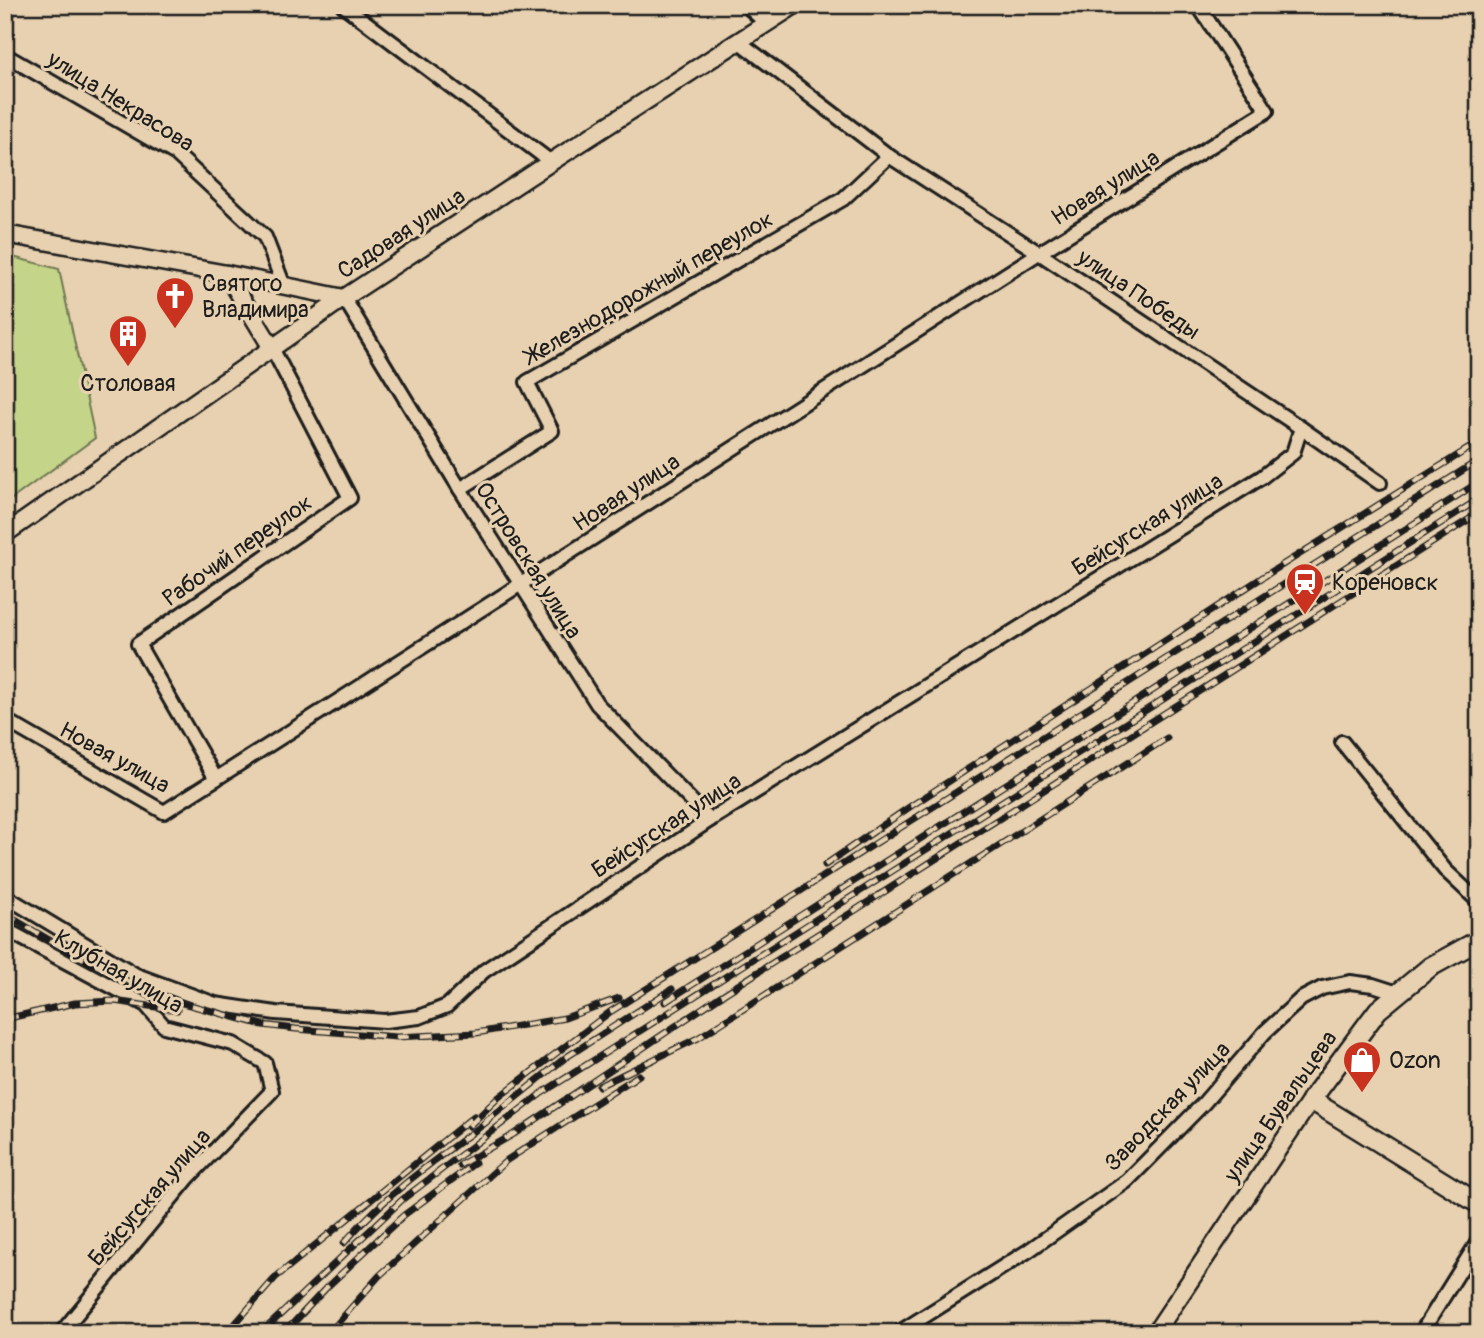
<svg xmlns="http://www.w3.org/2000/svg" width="1484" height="1338" font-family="Pangolin,sans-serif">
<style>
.green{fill:#c4d488;stroke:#707852;stroke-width:2}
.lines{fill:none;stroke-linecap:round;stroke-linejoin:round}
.minor-casing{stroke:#1c1c1c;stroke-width:18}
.tertiary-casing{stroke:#1c1c1c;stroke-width:21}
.secondary-casing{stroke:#1c1c1c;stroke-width:23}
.minor{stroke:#e7d1b0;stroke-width:12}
.tertiary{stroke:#e7d1b0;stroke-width:16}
.secondary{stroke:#e7d1b0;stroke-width:18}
.rail-casing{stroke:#1c1c1c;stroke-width:7}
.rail{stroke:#e7d1b0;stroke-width:4.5;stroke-dasharray:13;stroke-linecap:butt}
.labels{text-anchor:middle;stroke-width:6;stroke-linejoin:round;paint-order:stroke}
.street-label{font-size:23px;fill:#1c1c1c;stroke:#e7d1b0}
.poi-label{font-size:23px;fill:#1c1c1c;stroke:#e7d1b0;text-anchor:start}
</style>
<rect width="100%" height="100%" fill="#e7d1b0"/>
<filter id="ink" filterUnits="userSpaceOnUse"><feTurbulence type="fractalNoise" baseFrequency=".0143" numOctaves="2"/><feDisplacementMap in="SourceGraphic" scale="14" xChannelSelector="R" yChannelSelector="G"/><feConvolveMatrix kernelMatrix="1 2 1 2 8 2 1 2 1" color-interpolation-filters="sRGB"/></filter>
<g filter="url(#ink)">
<path class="green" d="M5 255 59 269 95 438 5 504Z"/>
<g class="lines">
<defs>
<g id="minor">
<path d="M343 5 551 162"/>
<path d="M746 5 767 24"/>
<path d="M738 41 889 156 1039 253 1301 428 1380 483"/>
<path d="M5 55 176 154 265 237 284 286"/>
<path d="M344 298 460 489 597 704 710 820"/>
<path d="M460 489 552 431 527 382 843 199 889 156"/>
<path d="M5 720 164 812 1039 253 1267 111 1198 5"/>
<path d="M1342 742 1445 870 1479 902"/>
<path d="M216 779 138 644 350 498 272 348"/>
<path d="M5 896 136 975 215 1004 276 1013 385 1021 419 1017 447 1006 484 971 710 820 1262 477 1293 453 1301 428"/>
<path d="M5 929 146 1005 164 1026 233 1044 265 1063 272 1091 189 1177 61 1333"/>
<path d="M898 1333 1028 1251 1127 1181 1203 1104 1265 1032 1301 999 1322 988 1350 982 1373 985 1398 993"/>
<path d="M1421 1333 1479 1240"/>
</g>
<g id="tertiary">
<path d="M5 234 227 274 344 298"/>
<path d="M227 274 272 348"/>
<path d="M5 534 344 298 551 162 795 5"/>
<path d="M1155 1333 1311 1100"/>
</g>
<path id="secondary" d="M1479 940 1430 967 1378 1010 1311 1100 1479 1204"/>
</defs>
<use href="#minor" class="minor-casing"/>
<use href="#tertiary" class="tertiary-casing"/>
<use href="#secondary" class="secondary-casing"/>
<use href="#minor" class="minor"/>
<use href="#tertiary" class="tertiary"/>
<use href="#secondary" class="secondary"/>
<defs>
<g id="rail">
<path d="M825 865 911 806 1263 577 1479 442"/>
<path d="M5 914 68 951 157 996 263 1025 296 1029 397 1037 476 1033 565 1018 619 998"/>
<path d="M665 1002 1479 482"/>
<path d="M5 1019 75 1003 114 1001 177 1010"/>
<path d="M599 1086 698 1038 1167 738"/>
<path d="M484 1123 565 1058 672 989"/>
<path d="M469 1126 499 1097 610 1012 1479 460"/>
<path d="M460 1165 514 1134 719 997 1479 513"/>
<path d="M344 1243C385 1195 437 1158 488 1121"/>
<path d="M227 1333 276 1277 474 1116"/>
<path d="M261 1333 403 1199 542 1093 1479 499"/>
<path d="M284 1333 327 1287 404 1215 475 1163"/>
<path d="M329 1333 379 1276 507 1160 639 1075"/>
</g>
</defs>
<use href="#rail" class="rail-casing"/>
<use href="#rail" class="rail"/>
</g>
</g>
<defs>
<symbol id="church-pin" viewBox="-11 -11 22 30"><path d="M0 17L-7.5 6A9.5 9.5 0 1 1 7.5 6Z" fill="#c8321e" stroke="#e7d1b0"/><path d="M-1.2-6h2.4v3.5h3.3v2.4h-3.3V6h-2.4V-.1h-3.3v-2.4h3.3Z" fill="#fff"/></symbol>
<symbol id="building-pin" viewBox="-11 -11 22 30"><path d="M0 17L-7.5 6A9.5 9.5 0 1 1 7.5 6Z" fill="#c8321e" stroke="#e7d1b0"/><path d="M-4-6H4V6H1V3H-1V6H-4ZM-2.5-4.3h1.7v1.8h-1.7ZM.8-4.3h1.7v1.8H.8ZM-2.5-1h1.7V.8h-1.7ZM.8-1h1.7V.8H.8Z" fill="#fff"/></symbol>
<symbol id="station-pin" viewBox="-11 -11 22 30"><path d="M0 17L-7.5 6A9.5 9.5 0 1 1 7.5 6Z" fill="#c8321e" stroke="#e7d1b0"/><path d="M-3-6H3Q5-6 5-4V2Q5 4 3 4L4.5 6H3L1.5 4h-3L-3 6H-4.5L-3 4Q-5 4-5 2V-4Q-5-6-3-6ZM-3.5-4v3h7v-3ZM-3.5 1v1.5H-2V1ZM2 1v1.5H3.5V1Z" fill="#fff"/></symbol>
<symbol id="shop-pin" viewBox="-11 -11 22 30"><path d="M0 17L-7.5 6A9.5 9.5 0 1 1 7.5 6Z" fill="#c8321e" stroke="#e7d1b0"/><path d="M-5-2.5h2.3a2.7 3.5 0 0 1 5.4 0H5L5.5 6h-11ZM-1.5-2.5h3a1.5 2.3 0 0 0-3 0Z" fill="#fff"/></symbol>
</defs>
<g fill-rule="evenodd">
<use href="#church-pin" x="153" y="274" width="44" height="60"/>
<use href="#building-pin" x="106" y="312" width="44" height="60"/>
<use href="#station-pin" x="1283" y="560" width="44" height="60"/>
<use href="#shop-pin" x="1340" y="1038" width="44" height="60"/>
</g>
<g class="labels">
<g class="street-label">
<text transform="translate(121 101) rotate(32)" y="8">улица Некрасова</text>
<text transform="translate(1105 187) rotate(-32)" y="8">Новая улица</text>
<text transform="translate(401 233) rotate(-33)" y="8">Садовая улица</text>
<text transform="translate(649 287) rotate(-30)" y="8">Железнодорожный переулок</text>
<text transform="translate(1139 294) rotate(34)" y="8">улица Победы</text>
<text transform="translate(626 492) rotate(-33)" y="8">Новая улица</text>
<text transform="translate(1147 524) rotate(-32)" y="8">Бейсугская улица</text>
<text transform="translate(237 550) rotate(-35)" y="8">Рабочий переулок</text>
<text transform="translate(529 560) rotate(58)" y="8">Островская улица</text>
<text transform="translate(115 757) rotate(29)" y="8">Новая улица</text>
<text transform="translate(666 825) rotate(-33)" y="8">Бейсугская улица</text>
<text transform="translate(119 971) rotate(30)" y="8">Клубная улица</text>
<text transform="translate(1167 1106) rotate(-46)" y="8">Заводская улица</text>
<text transform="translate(1280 1106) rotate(-55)" y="8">улица Бувальцева</text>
<text transform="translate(149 1197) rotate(-49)" y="8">Бейсугская улица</text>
</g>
<g class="poi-label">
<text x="202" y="291">Святого<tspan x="202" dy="26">Владимира</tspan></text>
<text x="128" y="391" text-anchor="middle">Столовая</text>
<text x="1332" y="590">Кореновск</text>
<text x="1389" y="1068">Ozon</text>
</g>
</g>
<rect width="1484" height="1338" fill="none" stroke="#e7d1b0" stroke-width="28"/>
<rect x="14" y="14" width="1456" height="1310" fill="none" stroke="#1c1c1c" stroke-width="2.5" filter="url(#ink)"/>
</svg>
